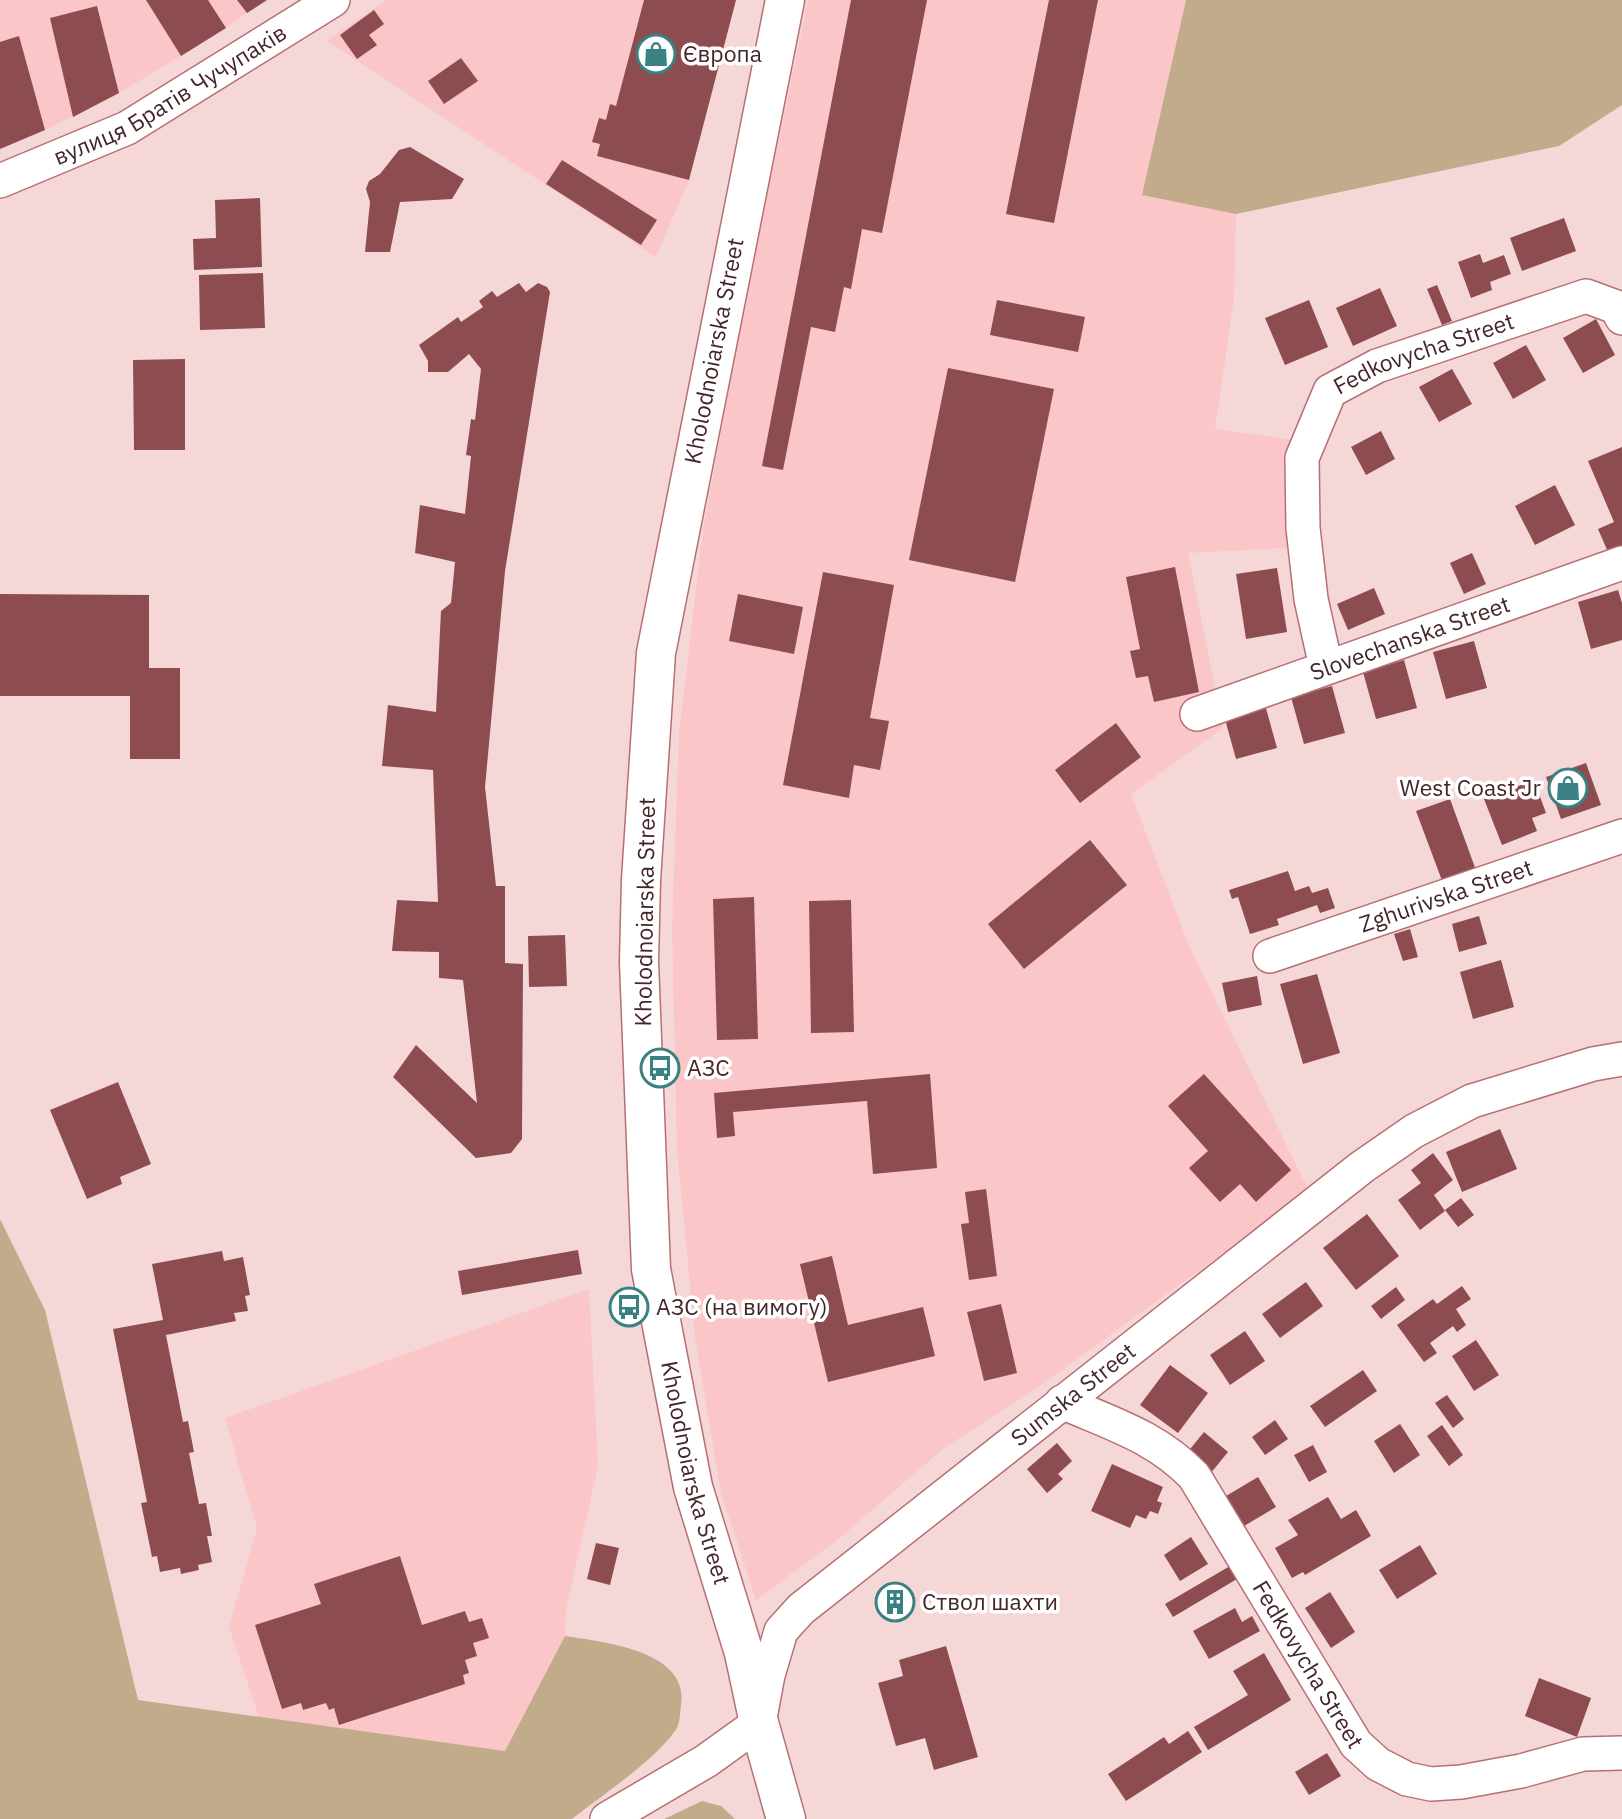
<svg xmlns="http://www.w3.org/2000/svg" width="1622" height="1819" font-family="'IBM Plex Sans',sans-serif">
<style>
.built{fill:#fac6c8}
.green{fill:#c2ab8a}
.building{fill:#8d4c50}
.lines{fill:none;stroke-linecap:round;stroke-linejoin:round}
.minor-casing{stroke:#b67074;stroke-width:36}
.major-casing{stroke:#b67074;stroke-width:41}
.minor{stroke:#fff;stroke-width:33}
.major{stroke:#fff;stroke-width:38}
.labels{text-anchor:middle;stroke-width:7;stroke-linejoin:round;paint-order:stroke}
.poi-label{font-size:23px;fill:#442628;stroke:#fff;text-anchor:start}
.street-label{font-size:23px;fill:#442628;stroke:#fff}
</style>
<rect width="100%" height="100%" fill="#f6d7d7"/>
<g class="built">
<path d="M0 0H267L204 42 119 93 45 130 0 149Z"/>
<path d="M386 0H736L689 180 656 257 327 41Z"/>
<path d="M808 0H1186L1142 194 1236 214 1234 299 1215 429 1303 441 1287 548 1188 553 1223 728 1131 794 1189 946 1309 1191 1033 1391 944 1448 836 1541 756 1600 721 1493 695 1337 677 1150 672 929 679 733 703 531 741 322Z"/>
<path d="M589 1289 598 1466 566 1609 565 1636 505 1751 259 1717 229 1627 257 1528 225 1418Z"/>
</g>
<g class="green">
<path d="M1186 0H1622V105L1559 146 1236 214 1142 195Z"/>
<path d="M0 1219 45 1310 138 1700 505 1751 565 1636C604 1642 690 1651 681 1705 680 1713 680 1725 675 1731 653 1762 602 1795 572 1819H0Z"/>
<path d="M702 1801 721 1806 735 1819H664Z"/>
</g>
<g class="building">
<path d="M146 0H208L226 28 181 56Z"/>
<path d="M237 0H267L247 13Z"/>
<path d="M644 0H736L689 180 597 156 600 144 592 142 599 118 606 120 610 104 616 106Z"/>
<path d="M851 0H927L882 233 862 229 851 289 844 287 835 332 811 327 783 470 762 466Z"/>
<path d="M1049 0H1098L1054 223 1006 214Z"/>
<path d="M97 6 119 93 73 117 50 18Z"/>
<path d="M374 10 384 24 369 35 377 45 357 59 340 35Z"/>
<path d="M19 36 45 130 0 149V42Z"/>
<path d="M461 58 478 81 444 104 428 81Z"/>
<path d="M410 147 464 179 452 199 400 202 390 252H365L370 202 366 189 369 181 380 174 399 150Z"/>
<path d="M562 160 657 220 641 245 546 184Z"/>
<path d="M260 198 262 267 194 270 193 239 216 238 215 200Z"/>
<path d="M1564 218 1576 251 1522 271 1510 238Z"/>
<path d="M1480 254 1483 263 1504 255 1511 274 1490 282 1492 290 1471 298 1458 262Z"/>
<path d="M263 273 265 328 200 330 199 275Z"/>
<path d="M519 283 526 292 538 283 547 287 550 292 505 571 485 787 496 886H505V963L523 964 522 1139 511 1153 476 1158 393 1077 416 1045 477 1103 463 980 439 978V952L392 951 397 900 438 902 433 770 382 766 388 705 436 712 441 611 451 603 455 562 415 553 420 505 465 514 471 456 466 455 471 419 475 420 481 369 469 354 448 372H428V361L419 345 458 317 461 322 483 307 479 301 492 291 497 297Z"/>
<path d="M1437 285 1452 321 1442 325 1427 289Z"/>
<path d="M1380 288 1397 326 1353 346 1336 308Z"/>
<path d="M997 300 1085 317 1078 352 990 335Z"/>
<path d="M1309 300 1328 347 1285 365 1265 318Z"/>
<path d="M1596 319 1615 355 1583 373 1563 338Z"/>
<path d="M1526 345 1546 380 1513 399 1493 363Z"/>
<path d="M185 359V450H134L133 360Z"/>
<path d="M948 368 1054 389 1015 582 909 560Z"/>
<path d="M1452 369 1472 404 1439 422 1419 387Z"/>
<path d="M1381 431 1395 459 1366 475 1351 447Z"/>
<path d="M1622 447V547L1608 552 1598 529 1614 522 1588 461Z"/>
<path d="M1555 485 1575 525 1535 545 1515 506Z"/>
<path d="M1472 553 1486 584 1464 594 1450 563Z"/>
<path d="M1175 567 1199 692 1154 702 1148 676 1136 678 1130 651 1140 649 1126 577Z"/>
<path d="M1277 568 1287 632 1246 639 1236 574Z"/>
<path d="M823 572 894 585 870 718 889 721 880 770 854 765 849 798 783 785Z"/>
<path d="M1374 588 1385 614 1348 630 1337 604Z"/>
<path d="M1618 590 1622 603V640L1591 649 1578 602Z"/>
<path d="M0 594 149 595V668H180V759H130V696H0Z"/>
<path d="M738 594 803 607 794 654 729 641Z"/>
<path d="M1474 641 1487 688 1446 699 1433 652Z"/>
<path d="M1404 660 1417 708 1376 719 1363 672Z"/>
<path d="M1332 686 1345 733 1304 744 1291 697Z"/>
<path d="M1264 701 1277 748 1236 759 1223 712Z"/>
<path d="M1116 723 1141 757 1080 803 1055 770Z"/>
<path d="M1586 763 1601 805 1561 819 1546 777Z"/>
<path d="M1534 780 1546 813 1532 818 1537 831 1502 845 1484 799Z"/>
<path d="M1450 799 1477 873 1444 886 1416 811Z"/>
<path d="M1090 840 1127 885 1024 969 988 924Z"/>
<path d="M1288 871 1295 891 1309 886 1312 893 1328 888 1335 908 1320 913 1317 905 1277 919 1279 925 1250 934 1238 897 1232 899 1229 890Z"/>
<path d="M754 897 758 1039 717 1040 713 899Z"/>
<path d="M851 900 854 1032 811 1033 809 901Z"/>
<path d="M1479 916 1487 944 1459 952 1452 924Z"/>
<path d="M1410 929 1418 957 1403 961 1394 934Z"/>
<path d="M565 935 567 986 529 987 528 936Z"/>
<path d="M1501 960 1514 1007 1473 1019 1460 972Z"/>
<path d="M1317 974 1340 1053 1303 1064 1280 984Z"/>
<path d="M1257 976 1262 1005 1228 1012 1222 983Z"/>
<path d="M930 1074 937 1168 873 1174 867 1101 733 1112 735 1136 717 1138 714 1093Z"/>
<path d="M1204 1074 1291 1170 1256 1202 1240 1184 1220 1202 1189 1168 1208 1151 1168 1106Z"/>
<path d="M118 1082 151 1164 120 1177 122 1184 87 1199 50 1110Z"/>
<path d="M1500 1129 1517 1169 1462 1192 1446 1152Z"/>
<path d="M1433 1153 1453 1180 1434 1195 1445 1211 1420 1230 1398 1200 1421 1183 1411 1170Z"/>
<path d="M986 1189 997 1276 969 1280 961 1224 969 1223 965 1192Z"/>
<path d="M1461 1198 1474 1215 1458 1227 1445 1210Z"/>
<path d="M1367 1214 1399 1256 1356 1290 1323 1248Z"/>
<path d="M578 1250 582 1274 462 1295 458 1271Z"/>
<path d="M222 1251 224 1261 243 1257 250 1295 245 1296 248 1311 234 1313 236 1321 166 1335 183 1422 188 1421 194 1452 189 1453 199 1504 206 1503 212 1536H207L212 1562 198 1565 199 1570 181 1574 180 1568 160 1572 157 1556 152 1557 141 1503 147 1502 113 1329 163 1320 152 1264Z"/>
<path d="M832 1256 848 1325 923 1307 935 1356 828 1382 800 1264Z"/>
<path d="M1306 1282 1323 1306 1280 1338 1262 1314Z"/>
<path d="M1462 1286 1471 1299 1456 1309 1466 1325 1457 1332 1453 1326 1430 1343 1437 1353 1424 1362 1397 1325 1433 1299 1437 1304Z"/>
<path d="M1396 1287 1405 1300 1381 1319 1371 1306Z"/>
<path d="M1001 1304 1017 1373 984 1381 967 1312Z"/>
<path d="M1245 1331 1265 1361 1230 1385 1210 1355Z"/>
<path d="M1476 1340 1499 1375 1474 1391 1452 1356Z"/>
<path d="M1170 1365 1208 1393 1178 1433 1140 1405Z"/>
<path d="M1363 1370 1377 1391 1325 1427 1310 1406Z"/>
<path d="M1447 1395 1464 1419 1453 1428 1435 1403Z"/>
<path d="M1275 1420 1288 1439 1265 1455 1252 1437Z"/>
<path d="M1400 1424 1420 1455 1394 1473 1374 1441Z"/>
<path d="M1442 1425 1463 1455 1449 1466 1427 1436Z"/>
<path d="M1204 1432 1228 1452 1210 1474 1186 1454Z"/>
<path d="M1057 1443 1072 1461 1058 1474 1063 1479 1047 1493 1027 1469Z"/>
<path d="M1313 1445 1327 1472 1309 1482 1294 1455Z"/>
<path d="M1112 1464 1163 1487 1157 1501 1162 1503 1158 1514 1150 1511 1146 1519 1136 1515 1130 1528 1091 1511Z"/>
<path d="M1258 1477 1276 1507 1244 1526 1226 1496Z"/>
<path d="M1328 1497 1341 1519 1356 1510 1371 1536 1305 1575 1303 1572 1292 1578 1275 1548 1298 1535 1288 1520Z"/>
<path d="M1191 1537 1208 1564 1180 1581 1164 1555Z"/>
<path d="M596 1543 619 1548 610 1585 587 1579Z"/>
<path d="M1420 1545 1437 1574 1397 1599 1379 1570Z"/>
<path d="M400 1556 422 1625 465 1611 469 1622 482 1618 489 1638 473 1643 477 1656 465 1660 469 1673 463 1675 465 1684 339 1725 334 1708 329 1710 326 1703 303 1710 301 1703 282 1709 255 1625 321 1604 314 1584Z"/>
<path d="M1230 1566 1237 1579 1173 1617 1165 1604Z"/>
<circle cx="895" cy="1602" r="14"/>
<path d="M1330 1592 1355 1632 1331 1648 1305 1608Z"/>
<path d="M1235 1608 1242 1622 1252 1616 1260 1631 1209 1659 1193 1631Z"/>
<path d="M946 1646 978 1757 934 1770 925 1738 896 1746 878 1683 903 1676 899 1660Z"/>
<path d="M1264 1653 1291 1700 1208 1750 1194 1727 1248 1695 1233 1671Z"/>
<path d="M1539 1678 1591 1698 1577 1737 1525 1716Z"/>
<path d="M1188 1731 1202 1752 1126 1801 1108 1774 1164 1737 1169 1744Z"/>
<path d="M1327 1753 1341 1776 1309 1795 1295 1772Z"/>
</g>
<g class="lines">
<defs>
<g id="minor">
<path id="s1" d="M0 181 127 128 333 0"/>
<path id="s2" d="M1326 667 1311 599 1303 528 1302 458 1330 391 1377 366 1586 296 1616 307 1622 318"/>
<path id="s3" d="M1197 714 1622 563"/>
<path id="s4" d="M1270 956 1622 836"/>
<path id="s5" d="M1062 1402C1112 1424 1155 1436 1194 1476L1356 1744 1378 1764 1407 1779 1431 1784 1461 1782 1521 1771 1583 1754 1622 1753"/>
<path id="s6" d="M607 1819 706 1761 759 1723 768 1675 781 1631 801 1609 1362 1167 1414 1131 1472 1101 1593 1064 1622 1059"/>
</g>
<g id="major">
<path id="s7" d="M785 0 656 653 641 880 639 962 651 1269 693 1487 744 1653 759 1723 786 1819"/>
</g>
</defs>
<use href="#minor" class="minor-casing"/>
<use href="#major" class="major-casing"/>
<use href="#minor" class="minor"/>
<use href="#major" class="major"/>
</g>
<defs>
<symbol id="shop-ring" viewBox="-11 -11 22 22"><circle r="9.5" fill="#fff" stroke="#398182" stroke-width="1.5"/><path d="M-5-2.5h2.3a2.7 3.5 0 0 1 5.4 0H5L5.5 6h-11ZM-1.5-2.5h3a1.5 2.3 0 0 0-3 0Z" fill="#398182"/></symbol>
<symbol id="bus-ring" viewBox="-11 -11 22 22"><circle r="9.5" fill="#fff" stroke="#398182" stroke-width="1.5"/><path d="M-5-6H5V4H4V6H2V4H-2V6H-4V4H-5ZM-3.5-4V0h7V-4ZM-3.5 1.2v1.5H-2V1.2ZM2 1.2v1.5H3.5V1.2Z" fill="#398182"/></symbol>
<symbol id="building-ring" viewBox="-11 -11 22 22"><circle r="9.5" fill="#fff" stroke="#398182" stroke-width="1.5"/><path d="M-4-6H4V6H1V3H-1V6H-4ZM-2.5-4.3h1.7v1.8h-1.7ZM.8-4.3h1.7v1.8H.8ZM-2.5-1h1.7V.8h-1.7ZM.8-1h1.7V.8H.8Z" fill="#398182"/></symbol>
</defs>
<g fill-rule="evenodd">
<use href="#shop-ring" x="634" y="32" width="44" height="44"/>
<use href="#shop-ring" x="1546" y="766" width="44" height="44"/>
<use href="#bus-ring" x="638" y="1046" width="44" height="44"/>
<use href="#bus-ring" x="607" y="1285" width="44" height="44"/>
<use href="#building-ring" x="873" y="1580" width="44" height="44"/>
</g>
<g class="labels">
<g class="poi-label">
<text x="683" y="62">Європа</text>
<text x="1541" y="796" text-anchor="end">West Coast Jr</text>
<text x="687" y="1076">АЗС</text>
<text x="656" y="1315">АЗС (на вимогу)</text>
<text x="922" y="1610">Ствол шахти</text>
</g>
<g class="street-label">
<text dy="8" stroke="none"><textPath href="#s1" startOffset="191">вулиця Братів Чучупаків</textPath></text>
<text transform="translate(714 351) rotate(-79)" y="8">Kholodnoiarska Street</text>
<text dy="8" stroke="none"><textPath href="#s2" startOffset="385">Fedkovycha Street</textPath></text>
<text dy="8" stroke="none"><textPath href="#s3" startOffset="226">Slovechanska Street</textPath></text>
<text dy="8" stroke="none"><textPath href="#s4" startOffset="186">Zghurivska Street</textPath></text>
<text transform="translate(645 912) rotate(-89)" y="8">Kholodnoiarska Street</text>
<text dy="8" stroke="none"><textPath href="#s6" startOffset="651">Sumska Street</textPath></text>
<text dy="8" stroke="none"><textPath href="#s7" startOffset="1491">Kholodnoiarska Street</textPath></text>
<text dy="8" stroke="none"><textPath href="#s5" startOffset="373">Fedkovycha Street</textPath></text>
</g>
</g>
</svg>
